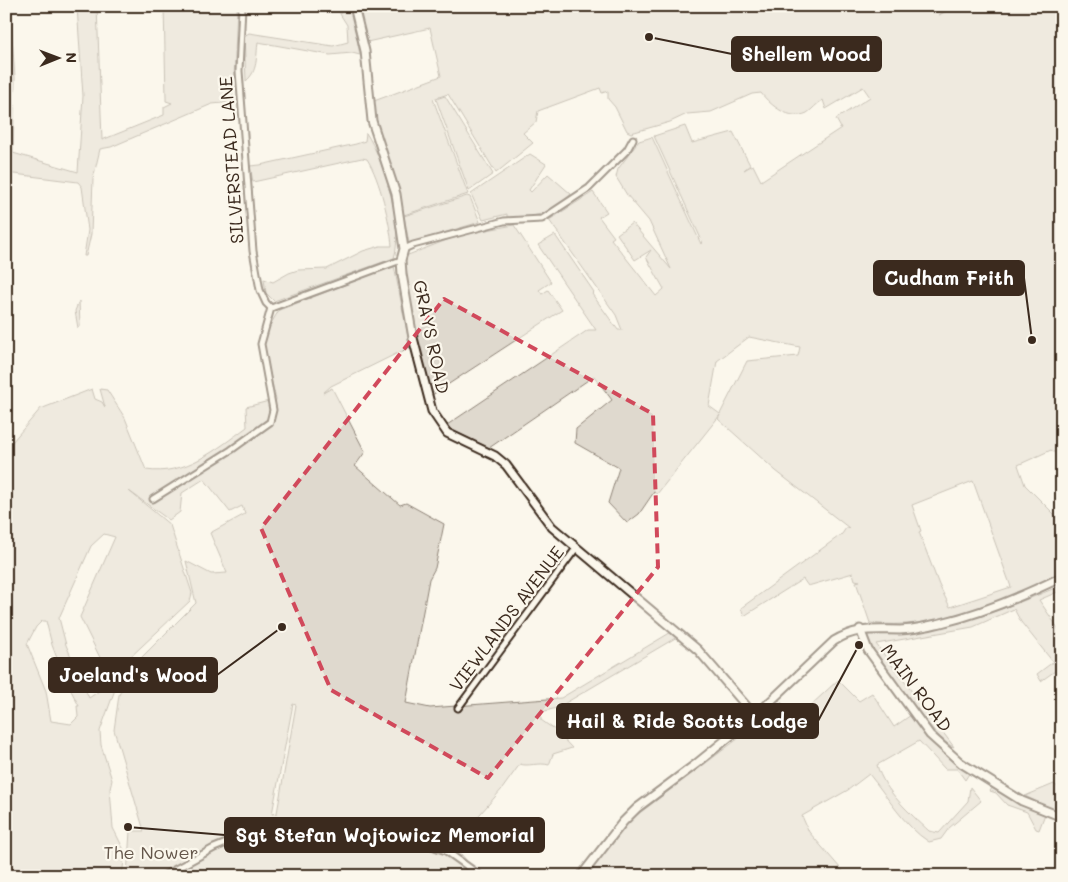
<svg xmlns="http://www.w3.org/2000/svg" width="1068" height="882" font-family="Mali,sans-serif">
<style>
.green{fill:#dfd9ce;stroke:#8d8276;fill-rule:evenodd}
.lines{fill:none;stroke-linecap:round;stroke-linejoin:round}
.street-casing{stroke:#3b2a1e;stroke-width:9}
.secondary-casing{stroke:#3b2a1e;stroke-width:11}
.street{stroke:#fbf7ec;stroke-width:5}
.secondary{stroke:#fbf7ec;stroke-width:7}
.marked{fill:none;stroke:#d1495b;stroke-width:4;stroke-dasharray:10 6;stroke-linejoin:round}
.labels{text-anchor:middle;stroke-width:4.5;stroke-linejoin:round;paint-order:stroke}
.street-label{font-size:18px;fill:#3b2a1e;stroke:#fbf7ec}
.park-label{font-size:18px;fill:#64564a;stroke:#fbf7ec}
.leader{fill:none;stroke:#3b2a1e;stroke-width:2}
.callout-dot{fill:#3b2a1e;stroke:#fbf7ec;stroke-width:2}
.callout{fill:#3b2a1e;stroke:#3b2a1e;stroke-width:2}
.callout-label{font-size:19px;text-anchor:middle;font-weight:bold;fill:#fff}
</style>
<rect width="100%" height="100%" fill="#fbf7ec"/>
<filter id="ink" filterUnits="userSpaceOnUse"><feTurbulence type="fractalNoise" baseFrequency=".02" numOctaves="2"/><feDisplacementMap in="SourceGraphic" scale="10" xChannelSelector="R" yChannelSelector="G"/><feConvolveMatrix kernelMatrix="1 2 1 2 8 2 1 2 1" color-interpolation-filters="sRGB"/></filter>
<g filter="url(#ink)">
<g class="green">
<path d="M6 6H10L15 78 13 153 78 172 83 96 77 6H97L102 140 164 115V107L172 103 166 101V98L164 6H237L234 80 231 86 234 102 212 104 111 147 100 149 93 179 91 234 86 256H84L88 230 82 187 78 182 6 173Z"/>
<path d="M340 6 351 8 360 55 352 53 330 55 258 42C256 57 258 71 246 81L244 36 249 33 333 46 348 42 347 25 340 14Z"/>
<path d="M357 6H537L534 8 539 6H951L939 15 956 6H1062V458L1051 450 1018 465 1025 485 1062 522V575C1003 602 936 631 870 623L856 582 860 581 855 580 853 573 808 586 803 579 744 616 741 608 842 534 846 528H849L776 471 718 419 720 415 657 494 654 492 639 514 627 523 608 503 619 468 575 443 576 429 612 400 594 376 489 448 452 430 447 425 588 330H596L538 245 555 235 594 292 592 294 618 330H622L616 315 549 220 593 192 607 212 599 217 614 237 611 239 656 296 664 289 646 257 651 250 635 260 617 234 632 223 671 269 649 221 627 195 616 177 618 169 639 141 652 137 701 244 702 241 654 136 685 126 692 143 733 132 750 165 744 170 753 165 761 181 841 128 836 119 870 97 863 87 826 109 823 100C817 103 812 110 807 113 790 121 771 106 761 93L752 94 711 112 687 114 670 122 631 133 627 131 615 107 608 99V91L602 93 600 88 538 111 536 122 523 133 533 143 496 173 448 94 433 99 468 194 404 215 399 189 374 117V101L441 76 430 28 367 42ZM749 337 800 347 798 356 747 361 720 414 709 406 717 361ZM973 481 1011 587 950 607 939 585 919 532 921 531 912 505Z"/>
<path d="M445 96 493 174 469 191 436 99Z"/>
<path d="M366 133C384 159 404 228 394 258L274 301 266 293 264 279 273 282 289 273 298 270 327 269 363 251 380 246H392C390 223 380 179 367 159L362 158 253 182 250 166 260 165 356 144 365 141Z"/>
<path d="M530 154 546 164 529 190 531 192 548 174 571 194C546 217 538 216 507 218V214L483 220 471 194Z"/>
<path d="M467 196 470 197 480 222 409 243 404 216Z"/>
<path d="M514 225 551 282 539 290 542 294 548 290 562 310 432 395 414 333 404 261 408 255 460 235Z"/>
<path d="M394 266 410 347 331 386 323 393 332 388 365 452 355 466 400 505 406 503 444 524 435 568 429 579 406 703 430 708 561 698 673 631 677 637 557 708 541 712V720L555 730 572 748 553 754 549 765C539 762 527 767 520 764L502 789 459 838 454 846 474 869 450 849 421 839 361 837 326 829H252L212 845 156 876H127L130 831H144L114 730 119 695 132 667 196 603 186 561 211 574 227 573 210 533 245 514 242 506 230 512 204 479 182 493 180 512 169 520 129 491 170 525 192 593 190 601 125 662 100 731 101 745 112 780 110 789 113 828 125 852 122 876H6V449L42 407 43 408 92 389 95 399 102 402 105 407 100 389 107 390 125 418 146 470C185 476 217 449 247 427L246 407 269 401V420L230 449 271 423 276 399 266 358 263 337 279 310ZM104 534 115 537 80 617 112 682 89 698 66 645 59 618 91 546ZM42 621H46L52 645 65 679 79 706H77L78 717 71 724 51 721 46 691 27 644 36 627ZM293 704 296 705 277 813 272 814Z"/>
<path d="M79 301 80 325 78 328 75 311Z"/>
<path d="M1062 585V590L1039 600 1062 634V666L1041 681 1037 674 1053 662 1021 622 1014 609 973 627 876 644 954 747C936 743 881 661 868 642L866 632C879 631 892 635 905 633 958 626 1013 606 1062 585Z"/>
<path d="M838 680 859 701 872 693 894 727 911 715C927 737 945 760 970 772L965 780 957 769H945L919 741 877 765C884 791 910 813 929 831L939 833 968 801 970 787 981 801 949 828 941 839 929 842C903 825 888 797 869 774L848 790 802 816 809 832 847 876H583L629 821 743 735 779 700 797 718Z"/>
<path d="M1062 776V814L1025 796 1054 784 1059 788Z"/>
<path d="M993 787 1021 805 1045 814 1039 830 1036 829 1027 812 1007 805 996 793 990 791Z"/>
<path d="M321 835 359 843 419 846 445 854 478 876H170L217 851 251 836Z"/>
</g>
<g class="lines">
<defs>
<g id="street">
<path d="M242 6 239 71 253 251 260 290 266 303 271 308"/>
<path d="M404 249 413 245 504 221 542 219 589 188 627 150 633 139"/>
<path d="M271 308 401 260"/>
<path d="M153 499 231 450 270 422 273 410 261 344 271 308"/>
<path d="M458 708 577 547"/>
<path d="M163 876 214 848 251 833 322 831 359 840 420 842 446 851 481 876"/>
</g>
<g id="secondary">
<path d="M354 6 365 51 372 121 396 194 404 249 401 260 402 274 413 338 432 411 447 433 495 456 506 465 552 527 698 650 755 716"/>
<path d="M860 629 868 650 930 735 961 763 1022 801 1062 817"/>
<path d="M581 876 623 822 637 808 696 764 755 716 834 641C856 627 874 630 900 630 913 630 928 626 941 623 983 613 1023 596 1062 577"/>
</g>
</defs>
<use href="#street" class="street-casing"/>
<use href="#secondary" class="secondary-casing"/>
<use href="#street" class="street"/>
<use href="#secondary" class="secondary"/>
</g>
</g>
<path d="M0 0H1068V882H0ZM444 299 653 414 658 567 488 778 331 690 261 528Z" fill="#fbf7ec" fill-opacity=".55" fill-rule="evenodd"/>
<path class="marked" d="M444 299 653 414 658 567 488 778 331 690 261 528Z"/>
<g class="labels">
<g class="street-label">
<text transform="translate(232 160) rotate(-94)" y="6">SILVERSTEAD LANE</text>
<text transform="translate(431 337) rotate(78)" y="6">GRAYS ROAD</text>
<text transform="translate(507 619) rotate(-53)" y="6">VIEWLANDS AVENUE</text>
<text transform="translate(916 688) rotate(53)" y="6">MAIN ROAD</text>
</g>
<g class="park-label">
<text x="151" y="859">The Nower</text>
</g>
</g>
<path class="leader" d="M649 37L732 54M1032 340L1024 278M282 627L217 675M859 645L818 721M128 827L225 835"/>
<g class="callout-dot">
<circle cx="649" cy="37" r="5"/>
<circle cx="1032" cy="340" r="5"/>
<circle cx="282" cy="627" r="5"/>
<circle cx="859" cy="645" r="5"/>
<circle cx="128" cy="827" r="5"/>
</g>
<g class="callout">
<rect x="732" y="37" width="149" height="34" rx="5"/>
<rect x="874" y="261" width="150" height="34" rx="5"/>
<rect x="49" y="658" width="168" height="34" rx="5"/>
<rect x="557" y="704" width="261" height="34" rx="5"/>
<rect x="225" y="818" width="319" height="34" rx="5"/>
</g>
<g class="callout-label">
<text x="806" y="61">Shellem Wood</text>
<text x="949" y="285">Cudham Frith</text>
<text x="133" y="682">Joeland's Wood</text>
<text x="687" y="728">Hail &amp; Ride Scotts Lodge</text>
<text x="385" y="842">Sgt Stefan Wojtowicz Memorial</text>
</g>
<rect width="1068" height="882" fill="none" stroke="#fbf7ec" stroke-width="25"/>
<rect x="12" y="12" width="1043" height="857" fill="none" stroke="#3b2a1e" stroke-width="2" filter="url(#ink)"/>
<g transform="translate(58 58) rotate(89)" stroke="#fbf7ec" stroke-width="4" paint-order="stroke">
<path d="M0-4L9 19L0 12L-9 19Z" fill="#3b2a1e"/>
<text y="-8" font-size="14" font-weight="bold" text-anchor="middle" fill="#3b2a1e">N</text>
</g>
</svg>
